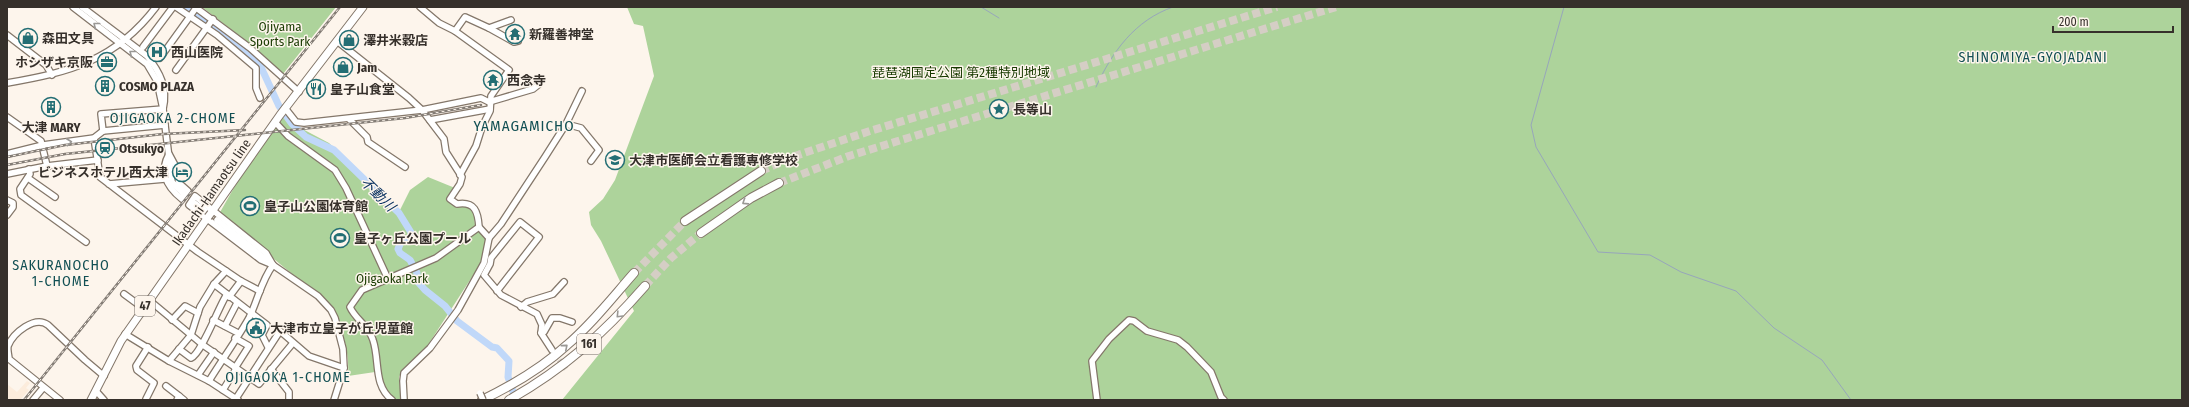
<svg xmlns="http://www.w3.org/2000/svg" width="2189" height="407" font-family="'Fira Sans Condensed','Noto Sans JP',sans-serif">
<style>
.built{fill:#fcecdc}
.green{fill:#add39b}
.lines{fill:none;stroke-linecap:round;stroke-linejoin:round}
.stream{stroke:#97a6bb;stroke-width:1}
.river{stroke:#c0d8f9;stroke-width:7}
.minor-tunnel{stroke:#d5cec5;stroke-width:5.5;stroke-dasharray:5.5 3;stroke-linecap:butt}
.highway-tunnel{stroke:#d5cec5;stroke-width:8;stroke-dasharray:8 4;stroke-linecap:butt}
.minor-casing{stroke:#84776a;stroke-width:8}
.major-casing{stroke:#84776a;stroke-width:9}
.highway-casing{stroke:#84776a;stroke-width:10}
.minor{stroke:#fff;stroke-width:5.5}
.major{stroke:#fff;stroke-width:7}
.highway{stroke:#fff;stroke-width:8}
.rail-casing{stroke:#837c75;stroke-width:2.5}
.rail{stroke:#fdf5ec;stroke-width:1;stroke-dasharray:3;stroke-linecap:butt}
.minor-bridge-casing{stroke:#84776a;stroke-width:8;stroke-linecap:butt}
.major-bridge-casing{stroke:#84776a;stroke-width:9;stroke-linecap:butt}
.minor-bridge{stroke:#fff;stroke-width:5.5}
.major-bridge{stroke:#fff;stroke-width:7}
.oneway{stroke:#9a9895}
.labels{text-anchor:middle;stroke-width:3;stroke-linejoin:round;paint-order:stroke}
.shield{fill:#fdf5ec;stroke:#726b65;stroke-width:1}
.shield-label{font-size:12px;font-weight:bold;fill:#36302b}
.park-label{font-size:13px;fill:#183a00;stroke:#fdf5ec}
.poi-label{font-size:13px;font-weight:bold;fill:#36302b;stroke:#fdf5ec;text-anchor:start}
.street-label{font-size:13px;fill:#36302b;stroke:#fdf5ec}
.neighbourhood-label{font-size:14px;letter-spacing:1px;fill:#114f53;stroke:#fdf5ec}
.water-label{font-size:14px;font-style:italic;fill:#0a3261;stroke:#fdf5ec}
.quarter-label{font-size:15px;letter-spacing:1px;fill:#114f53;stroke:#fdf5ec}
</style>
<rect width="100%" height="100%" fill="#fdf5ec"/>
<path class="built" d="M27 381 30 383 26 388 29 390 20 400H7V384L17 392Z"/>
<g class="green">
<path d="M202 7H336L283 74 254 47Z"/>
<path d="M627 7H2182V400H562L634 311 601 241 591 225 589 212 603 199 615 180 654 76 643 26 634 24Z"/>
<path d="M285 111 295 125 329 143 399 212 410 190 428 177 455 188 447 199 454 206 466 205 474 209 475 226 487 238 481 263 426 348 403 369 399 377 401 400C388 400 381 383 375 372L348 376C350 352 342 325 330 305L219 214 243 172Z"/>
</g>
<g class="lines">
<g class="stream">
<path d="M981 7 999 18"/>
<path d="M1564 7 1531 125 1536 147 1598 252 1650 255 1681 272 1736 291 1774 328 1822 360 1851 400"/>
<path d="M1096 87C1112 52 1135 20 1173 7"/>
</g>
<path class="river" d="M185 7 213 25 255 59 260 65 279 106 292 124 306 137 334 150 399 213 412 234 411 237 401 242 398 249 400 253 410 260 417 273V281L425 290 445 306 457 321 492 347 497 348 509 361 508 377 516 400"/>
<path class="minor-tunnel" d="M554 353 566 369"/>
<g class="highway-tunnel">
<path d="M761 171 795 156 870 131 1277 7"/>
<path d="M779 183 849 156 1336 7"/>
<path d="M634 273 685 221"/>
<path d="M645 286 671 258 701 233"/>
</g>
<defs>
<g id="minor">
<path d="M73 7 147 64 157 81 163 109 172 182 184 194"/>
<path d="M82 7 147 56C160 72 168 88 163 109"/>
<path d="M176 7 217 35 256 68V88L260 98"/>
<path d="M195 7 250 48 299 92"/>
<path d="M420 7 439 23 455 31 509 70 491 96 490 111 482 127 476 146 460 175"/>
<path d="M489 28 514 42 518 41"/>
<path d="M455 31 465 17 489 28 511 20"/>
<path d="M7 35 46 65 52 75"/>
<path d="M337 41 409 98 422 110 444 139 446 152 462 177 460 184 450 199 457 204C475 201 478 212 479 227L489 238"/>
<path d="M143 47 173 7"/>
<path d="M160 58 196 8"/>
<path d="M176 70 213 19"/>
<path d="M7 83C70 72 115 61 156 7"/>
<path d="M285 108 296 122 304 123 422 110 481 98 489 102 533 89 538 85"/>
<path d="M7 117 41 141 47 166"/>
<path d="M349 119 367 137 368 142 405 167"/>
<path d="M430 120 490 109"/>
<path d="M275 122 288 136 335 170 346 188 388 279"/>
<path d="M566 124 581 128 599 150 591 161"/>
<path d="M103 131 101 114 163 109"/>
<path d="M94 138 100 177 198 252 241 281 260 291"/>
<path d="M7 154 43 145 94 138 103 131 165 125"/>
<path d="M169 154 176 167 179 183 188 191 182 199C167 187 159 172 169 154Z"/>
<path d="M29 169 30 174 20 189 21 195 86 242"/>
<path d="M7 174 47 166 98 160"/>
<path d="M28 178 55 197"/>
<path d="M109 184 165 179"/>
<path d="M195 196 266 253 273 265 261 260 189 205Z"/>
<path d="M7 200 13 203V207L7 215"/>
<path d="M193 202 207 212"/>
<path d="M217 220 273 265 318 296 331 310 335 318 343 349 344 368 334 400"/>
<path d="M214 284 267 325 262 335 268 347"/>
<path d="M497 291 539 237 520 222 491 258 490 264 484 275 501 295 537 314 542 325 541 333 552 350"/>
<path d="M124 294 143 308"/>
<path d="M229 297 241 281"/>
<path d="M149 300 203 345 259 384 293 343"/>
<path d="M521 307 527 302 553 294 564 282"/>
<path d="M172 320 185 306 198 313"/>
<path d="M213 320 238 333"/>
<path d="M225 326 237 303"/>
<path d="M541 333 544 332 552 318H560L572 322"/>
<path d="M125 334 169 361 209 381 238 400"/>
<path d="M179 349 191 358C202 353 218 308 227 294"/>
<path d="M169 361 191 335 200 307 214 284 226 271"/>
<path d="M235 368 249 346 235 338"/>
<path d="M271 369 289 392V400"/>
<path d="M198 375 214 352"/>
<path d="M209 381C222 360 237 339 249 318 258 300 261 281 273 265"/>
<path d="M166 386 179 396"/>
<path d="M223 390 236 369"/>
<path d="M96 391 104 400"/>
<path d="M146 399 154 383 137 370 136 366 148 347"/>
<path d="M33 400 43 388"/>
<path d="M60 400 9 359C9 356 7 350 8 346 13 333 35 315 48 325L85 360 104 376"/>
<path d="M177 400 179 396 184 400"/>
<path d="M235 400 280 331 309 356 344 368"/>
<path d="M392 400C373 385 380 361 373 340 369 326 355 319 350 307L362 290 436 258 479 227"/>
<path d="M404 400 403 381 404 373 430 348 458 310 484 263 489 238 501 224 545 157 566 124 582 91"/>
<path d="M1097 400 1092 361 1109 339 1129 320 1134 321 1147 331 1178 340 1187 347 1211 372 1221 397 1224 400"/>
</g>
<g id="major">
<path d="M211 213 280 115 363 7"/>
<path d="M91 400 121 341 208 217"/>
</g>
<g id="highway">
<path d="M685 221 761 171"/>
<path d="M701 233 751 198 779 183"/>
<path d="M482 400C513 385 542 368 567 345 592 324 612 298 634 273"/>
<path d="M509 400C565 368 603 334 645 286"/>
</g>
</defs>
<use href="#minor" class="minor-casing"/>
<use href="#major" class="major-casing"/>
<use href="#highway" class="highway-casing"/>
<use href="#minor" class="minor"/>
<use href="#major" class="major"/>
<use href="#highway" class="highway"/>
<defs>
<g id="rail">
<path d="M7 157 65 145 163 134 245 130"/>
<path d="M7 165 65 154 405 118 481 105"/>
<path d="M24 400 340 7"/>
</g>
</defs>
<use href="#rail" class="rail-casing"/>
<use href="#rail" class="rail"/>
<defs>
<path id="minor-bridge" d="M480 393 483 400"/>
<path id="major-bridge" d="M208 217 211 213"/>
</defs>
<use href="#minor-bridge" class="minor-bridge-casing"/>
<use href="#major-bridge" class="major-bridge-casing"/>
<use href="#minor-bridge" class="minor-bridge"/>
<use href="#major-bridge" class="major-bridge"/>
</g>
<defs><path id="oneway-chevron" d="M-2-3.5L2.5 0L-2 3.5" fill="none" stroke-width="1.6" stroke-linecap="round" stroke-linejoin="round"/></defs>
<g class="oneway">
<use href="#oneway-chevron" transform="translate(96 25) rotate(-142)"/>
<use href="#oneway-chevron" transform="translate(132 53) rotate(-142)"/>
<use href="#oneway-chevron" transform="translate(69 142) rotate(-7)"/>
<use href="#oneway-chevron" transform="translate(745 202) rotate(147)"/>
<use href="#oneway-chevron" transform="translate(619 315) rotate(134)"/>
<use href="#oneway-chevron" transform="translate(565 347) rotate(-40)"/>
</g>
<defs>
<symbol id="temple-ring" viewBox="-11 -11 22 22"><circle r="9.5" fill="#fdf5ec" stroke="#236e74" stroke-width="1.5"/><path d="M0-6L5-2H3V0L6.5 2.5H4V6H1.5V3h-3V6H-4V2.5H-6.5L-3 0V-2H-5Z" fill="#236e74"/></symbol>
<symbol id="shop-ring" viewBox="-11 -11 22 22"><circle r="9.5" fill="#fdf5ec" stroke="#236e74" stroke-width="1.5"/><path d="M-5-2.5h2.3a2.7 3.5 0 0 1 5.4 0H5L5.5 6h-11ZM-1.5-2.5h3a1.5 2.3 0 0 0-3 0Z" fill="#236e74"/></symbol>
<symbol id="hospital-ring" viewBox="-11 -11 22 22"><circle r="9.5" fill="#fdf5ec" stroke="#236e74" stroke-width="1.5"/><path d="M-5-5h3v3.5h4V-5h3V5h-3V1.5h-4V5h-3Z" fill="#236e74"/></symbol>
<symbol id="office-ring" viewBox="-11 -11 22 22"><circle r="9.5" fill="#fdf5ec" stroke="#236e74" stroke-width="1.5"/><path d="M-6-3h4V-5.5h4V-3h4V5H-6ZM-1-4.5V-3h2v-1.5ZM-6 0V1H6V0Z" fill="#236e74"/></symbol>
<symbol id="building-ring" viewBox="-11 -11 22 22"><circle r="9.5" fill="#fdf5ec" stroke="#236e74" stroke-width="1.5"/><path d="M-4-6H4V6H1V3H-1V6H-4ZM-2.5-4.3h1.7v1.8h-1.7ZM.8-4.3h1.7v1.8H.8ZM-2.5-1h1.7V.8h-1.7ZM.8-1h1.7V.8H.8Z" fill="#236e74"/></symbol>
<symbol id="restaurant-ring" viewBox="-11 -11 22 22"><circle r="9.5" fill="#fdf5ec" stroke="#236e74" stroke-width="1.5"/><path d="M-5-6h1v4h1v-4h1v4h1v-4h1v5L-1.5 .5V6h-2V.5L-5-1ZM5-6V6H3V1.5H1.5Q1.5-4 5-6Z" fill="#236e74"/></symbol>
<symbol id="sight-ring" viewBox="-11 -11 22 22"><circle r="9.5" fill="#fdf5ec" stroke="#236e74" stroke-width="1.5"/><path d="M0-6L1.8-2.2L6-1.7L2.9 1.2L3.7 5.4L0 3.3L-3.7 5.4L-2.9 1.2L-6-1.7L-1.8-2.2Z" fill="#236e74"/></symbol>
<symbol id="station-ring" viewBox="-11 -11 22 22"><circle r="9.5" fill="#fdf5ec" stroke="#236e74" stroke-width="1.5"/><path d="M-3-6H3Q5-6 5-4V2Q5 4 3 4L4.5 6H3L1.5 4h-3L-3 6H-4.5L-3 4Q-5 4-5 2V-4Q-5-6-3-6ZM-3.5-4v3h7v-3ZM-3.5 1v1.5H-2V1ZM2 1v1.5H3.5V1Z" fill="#236e74"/></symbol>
<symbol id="university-ring" viewBox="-11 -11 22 22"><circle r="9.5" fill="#fdf5ec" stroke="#236e74" stroke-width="1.5"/><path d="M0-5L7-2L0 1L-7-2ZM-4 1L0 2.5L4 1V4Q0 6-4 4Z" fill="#236e74"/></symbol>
<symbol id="hotel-ring" viewBox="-11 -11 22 22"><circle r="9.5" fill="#fdf5ec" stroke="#236e74" stroke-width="1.5"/><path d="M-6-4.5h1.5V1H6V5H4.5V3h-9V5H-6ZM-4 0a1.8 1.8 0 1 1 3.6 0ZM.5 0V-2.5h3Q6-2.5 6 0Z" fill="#236e74"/></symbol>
<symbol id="stadium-ring" viewBox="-11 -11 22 22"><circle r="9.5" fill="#fdf5ec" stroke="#236e74" stroke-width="1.5"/><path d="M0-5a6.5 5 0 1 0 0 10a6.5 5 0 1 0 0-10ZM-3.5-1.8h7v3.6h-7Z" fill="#236e74"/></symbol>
<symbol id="civic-ring" viewBox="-11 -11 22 22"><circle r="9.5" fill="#fdf5ec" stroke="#236e74" stroke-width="1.5"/><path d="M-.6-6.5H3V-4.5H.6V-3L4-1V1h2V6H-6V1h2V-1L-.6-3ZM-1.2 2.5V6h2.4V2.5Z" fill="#236e74"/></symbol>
</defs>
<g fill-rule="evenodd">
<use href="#temple-ring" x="504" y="23" width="22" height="22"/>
<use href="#shop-ring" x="17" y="27" width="22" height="22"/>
<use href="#shop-ring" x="338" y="29" width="22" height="22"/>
<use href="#hospital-ring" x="146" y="41" width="22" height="22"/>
<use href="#office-ring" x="96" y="51" width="22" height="22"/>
<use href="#shop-ring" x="332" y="56" width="22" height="22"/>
<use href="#temple-ring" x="482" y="69" width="22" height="22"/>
<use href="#building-ring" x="94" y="75" width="22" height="22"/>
<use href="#restaurant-ring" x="305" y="78" width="22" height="22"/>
<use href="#building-ring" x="40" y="96" width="22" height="22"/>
<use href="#sight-ring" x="988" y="98" width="22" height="22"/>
<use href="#station-ring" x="94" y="137" width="22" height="22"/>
<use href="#university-ring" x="604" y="149" width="22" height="22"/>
<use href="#hotel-ring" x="171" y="161" width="22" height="22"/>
<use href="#stadium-ring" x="239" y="195" width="22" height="22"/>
<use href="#stadium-ring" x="329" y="227" width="22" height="22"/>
<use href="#civic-ring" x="245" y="317" width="22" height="22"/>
</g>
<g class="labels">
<g class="shield">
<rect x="135" y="296" width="20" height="20" rx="3"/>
<rect x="577" y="334" width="24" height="20" rx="3"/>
</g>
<g class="shield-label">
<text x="145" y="310">47</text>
<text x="589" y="348">161</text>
</g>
<g class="park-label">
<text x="280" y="31">Ojiyama<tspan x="280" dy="15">Sports Park</tspan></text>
<text x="961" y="77">琵琶湖国定公園 第2種特別地域</text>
<text x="392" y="283">Ojigaoka Park</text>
</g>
<g class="poi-label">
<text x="529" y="39">新羅善神堂</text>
<text x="42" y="43">森田文具</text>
<text x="363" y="45">澤井米穀店</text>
<text x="171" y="57">西山医院</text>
<text x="93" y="67" text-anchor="end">ホシザキ京阪</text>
<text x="357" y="72">Jam</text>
<text x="507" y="85">西念寺</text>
<text x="119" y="91">COSMO PLAZA</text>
<text x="330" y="94">皇子山食堂</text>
<text x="1013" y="114">長等山</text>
<text x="51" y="132" text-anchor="middle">大津 MARY</text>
<text x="119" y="153">Otsukyo</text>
<text x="629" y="165">大津市医師会立看護専修学校</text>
<text x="168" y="177" text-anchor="end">ビジネスホテル西大津</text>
<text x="264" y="211">皇子山公園体育館</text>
<text x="354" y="243">皇子ヶ丘公園プール</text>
<text x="270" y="333">大津市立皇子が丘児童館</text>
</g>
<g class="street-label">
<text transform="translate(211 192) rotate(-55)" y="5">Ikadachi-Hamaotsu line</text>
</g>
<g class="neighbourhood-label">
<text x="2033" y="62">SHINOMIYA-GYOJADANI</text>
<text x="173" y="123">OJIGAOKA 2-CHOME</text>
<text x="61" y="270">SAKURANOCHO<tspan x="61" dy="16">1-CHOME</tspan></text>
<text x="288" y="382">OJIGAOKA 1-CHOME</text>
</g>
<g class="water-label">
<text transform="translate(378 194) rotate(44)" y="5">不動川</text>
</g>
<g class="quarter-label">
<text x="524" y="131">YAMAGAMICHO</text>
</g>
</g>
<rect width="2189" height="407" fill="none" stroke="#36302b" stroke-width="16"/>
<path d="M2053 26v6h120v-6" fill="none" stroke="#36302b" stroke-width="2"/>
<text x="2059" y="26" font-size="12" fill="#36302b" stroke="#fdf5ec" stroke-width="3" paint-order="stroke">200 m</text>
</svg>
